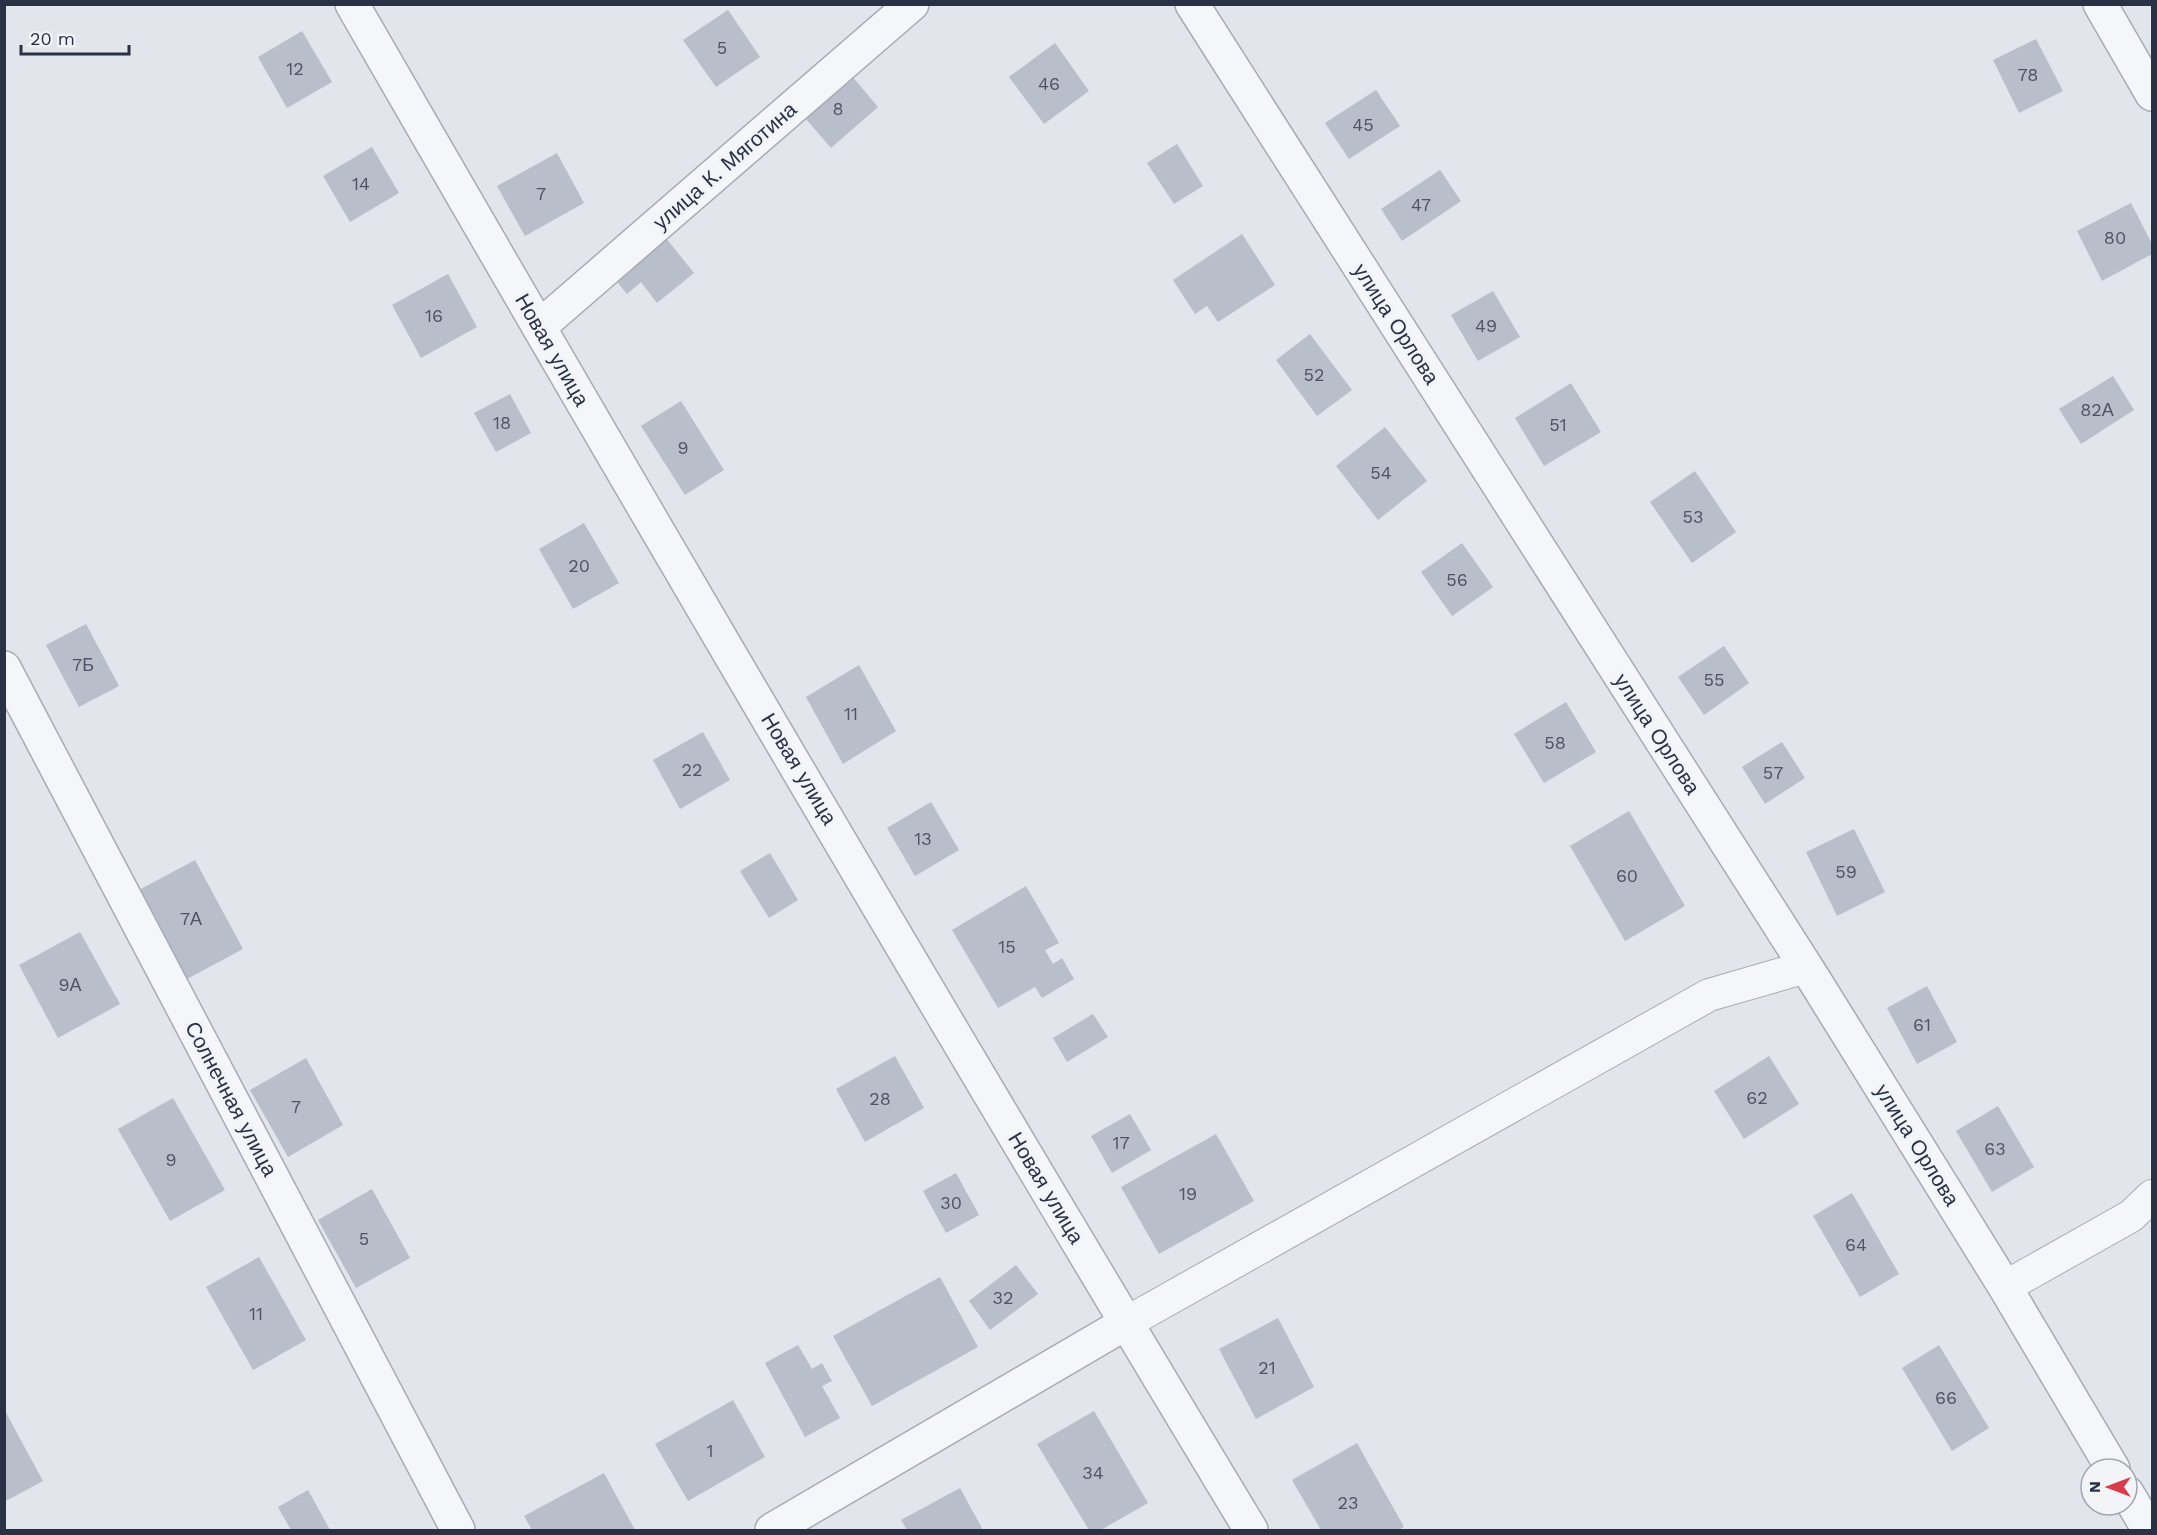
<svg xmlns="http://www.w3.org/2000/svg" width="2157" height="1535" font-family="'Work Sans',sans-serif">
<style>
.building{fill:#b8beca}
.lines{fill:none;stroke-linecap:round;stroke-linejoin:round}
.pedestrian-casing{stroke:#a6abb6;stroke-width:34}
.minor-casing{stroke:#a6abb6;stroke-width:36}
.pedestrian{stroke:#f5f6f9;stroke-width:32}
.minor{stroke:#f5f6f9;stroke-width:33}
.labels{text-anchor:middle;stroke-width:6;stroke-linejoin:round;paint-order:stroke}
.number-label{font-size:18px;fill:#4c5466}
.street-label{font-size:21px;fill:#283145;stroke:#f2f4f8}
</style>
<rect width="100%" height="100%" fill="#e2e5eb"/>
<g class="building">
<path d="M728 10 760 57 716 87 683 40Z"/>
<path d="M302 31 332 82 287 108 258 57Z"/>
<path d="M2036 39 2063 91 2019 113 1993 60Z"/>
<path d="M1055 43 1089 91 1044 124 1009 77Z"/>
<path d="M846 69 878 107 831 148 798 110Z"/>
<path d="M1376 90 1400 126 1349 159 1325 123Z"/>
<path d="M1177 144 1203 186 1174 204 1147 163Z"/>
<path d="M372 147 399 193 350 222 323 176Z"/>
<path d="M557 153 584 203 525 236 497 186Z"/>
<path d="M1440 170 1461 201 1402 241 1381 209Z"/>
<path d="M2131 203 2152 244V254L2102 281 2077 231Z"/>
<path d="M661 232 694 273 657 303 641 282 627 294 610 273Z"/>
<path d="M1242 234 1275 285 1218 322 1207 306 1195 314 1173 280Z"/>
<path d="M448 274 477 327 421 358 392 305Z"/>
<path d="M1493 291 1520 337 1478 361 1451 315Z"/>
<path d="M1310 334 1352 390 1317 416 1276 360Z"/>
<path d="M2113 376 2134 410 2081 444 2059 409Z"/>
<path d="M1571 383 1601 432 1544 466 1515 418Z"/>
<path d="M510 394 531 433 496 452 474 413Z"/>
<path d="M681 401 724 470 685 495 641 426Z"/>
<path d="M1385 427 1427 481 1378 520 1336 466Z"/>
<path d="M1695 471 1736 532 1692 563 1650 502Z"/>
<path d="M584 523 619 583 573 609 539 549Z"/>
<path d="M1462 543 1493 587 1452 616 1421 572Z"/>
<path d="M86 624 119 686 79 707 46 645Z"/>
<path d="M1724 646 1749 683 1704 715 1678 677Z"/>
<path d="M859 665 896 731 843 764 806 697Z"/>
<path d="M1566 702 1596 752 1544 783 1514 734Z"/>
<path d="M703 732 730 780 680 809 653 760Z"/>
<path d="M1782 742 1805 778 1765 804 1742 767Z"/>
<path d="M931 802 959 850 915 876 887 828Z"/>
<path d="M1629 811 1685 906 1625 941 1570 846Z"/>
<path d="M1854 829 1885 892 1837 916 1806 852Z"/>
<path d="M770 853 798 900 769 918 740 871Z"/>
<path d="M195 860 243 949 187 979 139 890Z"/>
<path d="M1026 886 1059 943 1045 950 1053 964 1062 958 1074 979 1042 998 1035 987 998 1008 952 930Z"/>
<path d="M80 932 120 1004 58 1038 19 965Z"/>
<path d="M1927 986 1957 1042 1917 1064 1887 1008Z"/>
<path d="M1093 1014 1108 1037 1067 1062 1053 1038Z"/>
<path d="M895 1056 924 1108 865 1142 836 1089Z"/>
<path d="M1769 1056 1799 1104 1744 1139 1714 1091Z"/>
<path d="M306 1058 343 1125 288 1157 250 1090Z"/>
<path d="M173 1098 225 1190 170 1221 118 1129Z"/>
<path d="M1998 1106 2034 1167 1992 1192 1956 1131Z"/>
<path d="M1130 1114 1151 1150 1112 1173 1091 1136Z"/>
<path d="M1216 1134 1254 1201 1159 1254 1121 1187Z"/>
<path d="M956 1173 979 1215 946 1233 923 1191Z"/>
<path d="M372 1189 410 1258 356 1288 318 1220Z"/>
<path d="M1852 1193 1899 1274 1860 1297 1813 1216Z"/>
<path d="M259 1257 306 1340 253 1370 206 1287Z"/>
<path d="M1016 1265 1038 1294 990 1330 969 1301Z"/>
<path d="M940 1277 978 1347 872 1406 833 1336Z"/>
<path d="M1278 1318 1314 1387 1256 1419 1219 1349Z"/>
<path d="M798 1345 812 1369 822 1363 832 1381 822 1386 840 1418 805 1437 765 1363Z"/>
<path d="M1939 1345 1989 1428 1952 1451 1902 1368Z"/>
<path d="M733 1400 765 1457 688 1501 655 1444Z"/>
<path d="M4 1409 43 1481 4 1502Z"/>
<path d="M1094 1411 1148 1503 1101 1530H1089L1037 1444Z"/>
<path d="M1357 1443 1404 1527 1398 1530H1321L1292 1480Z"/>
<path d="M604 1473 635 1530H532L524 1516Z"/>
<path d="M960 1488 983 1530H907L901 1520Z"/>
<path d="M308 1490 330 1530H291L278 1507Z"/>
</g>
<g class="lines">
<defs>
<g id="pedestrian">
<path d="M2005 1287 2131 1216 2152 1196"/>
<path d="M1126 1323 1709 995 1806 967"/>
</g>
<g id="minor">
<path d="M352 4C647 516 946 1025 1251 1530"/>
<path d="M1192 4 1815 981 2005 1287 2113 1469"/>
<path d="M2100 4 2152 94"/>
<path d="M539 327 912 4"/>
<path d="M4 668 458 1530"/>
<path d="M2127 1493 2149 1530"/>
<path d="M772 1530 1126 1323"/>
</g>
</defs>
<use href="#pedestrian" class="pedestrian-casing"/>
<use href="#minor" class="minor-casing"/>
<use href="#pedestrian" class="pedestrian"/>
<use href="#minor" class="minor"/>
</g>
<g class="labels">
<g class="number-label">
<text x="722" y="54">5</text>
<text x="295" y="75">12</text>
<text x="2028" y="81">78</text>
<text x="1049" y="90">46</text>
<text x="838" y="115">8</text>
<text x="1363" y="131">45</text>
<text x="361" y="190">14</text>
<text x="541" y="200">7</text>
<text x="1421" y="211">47</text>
<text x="2115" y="244">80</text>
<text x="434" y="322">16</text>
<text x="1486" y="332">49</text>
<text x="1314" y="381">52</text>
<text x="2097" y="416">82А</text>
<text x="502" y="429">18</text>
<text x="1558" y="431">51</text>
<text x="683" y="454">9</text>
<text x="1381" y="479">54</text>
<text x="1693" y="523">53</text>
<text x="579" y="572">20</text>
<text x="1457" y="586">56</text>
<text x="83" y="671">7Б</text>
<text x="1714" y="686">55</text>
<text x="851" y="720">11</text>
<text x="1555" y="749">58</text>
<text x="692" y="776">22</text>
<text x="1773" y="779">57</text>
<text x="923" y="845">13</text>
<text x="1846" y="878">59</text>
<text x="1627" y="882">60</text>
<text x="191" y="925">7А</text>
<text x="1007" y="953">15</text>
<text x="70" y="991">9А</text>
<text x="1922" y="1031">61</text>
<text x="1757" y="1104">62</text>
<text x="880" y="1105">28</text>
<text x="296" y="1113">7</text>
<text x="1121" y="1149">17</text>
<text x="1995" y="1155">63</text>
<text x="171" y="1166">9</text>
<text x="1188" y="1200">19</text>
<text x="951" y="1209">30</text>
<text x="364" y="1245">5</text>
<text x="1856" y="1251">64</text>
<text x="1003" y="1304">32</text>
<text x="256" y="1320">11</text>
<text x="1267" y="1374">21</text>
<text x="1946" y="1404">66</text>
<text x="710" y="1457">1</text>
<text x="1093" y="1479">34</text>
<text x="1348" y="1509">23</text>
</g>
<g class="street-label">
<text transform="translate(725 166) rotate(-41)" y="7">улица К. Мяготина</text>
<text transform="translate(1396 324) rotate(57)" y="7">улица Орлова</text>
<text transform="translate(552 350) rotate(60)" y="7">Новая улица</text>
<text transform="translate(1657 734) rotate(57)" y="7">улица Орлова</text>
<text transform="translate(799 769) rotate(59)" y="7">Новая улица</text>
<text transform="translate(231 1099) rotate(62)" y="7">Солнечная улица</text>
<text transform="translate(1917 1145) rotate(58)" y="7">улица Орлова</text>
<text transform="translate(1046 1188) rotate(59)" y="7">Новая улица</text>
</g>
</g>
<rect width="2157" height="1535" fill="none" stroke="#283145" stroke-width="12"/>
<g transform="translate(2109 1487) rotate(270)"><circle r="28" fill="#f2f4f8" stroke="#a1a6b0" stroke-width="1.5"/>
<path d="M0-4.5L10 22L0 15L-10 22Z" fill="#d93e4e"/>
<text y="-9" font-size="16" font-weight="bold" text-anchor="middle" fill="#283145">N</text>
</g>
<path d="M21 45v9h108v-9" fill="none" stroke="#283145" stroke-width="3"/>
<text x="30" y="45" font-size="18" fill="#283145" stroke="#f2f4f8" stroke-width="4.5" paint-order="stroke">20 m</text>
</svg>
